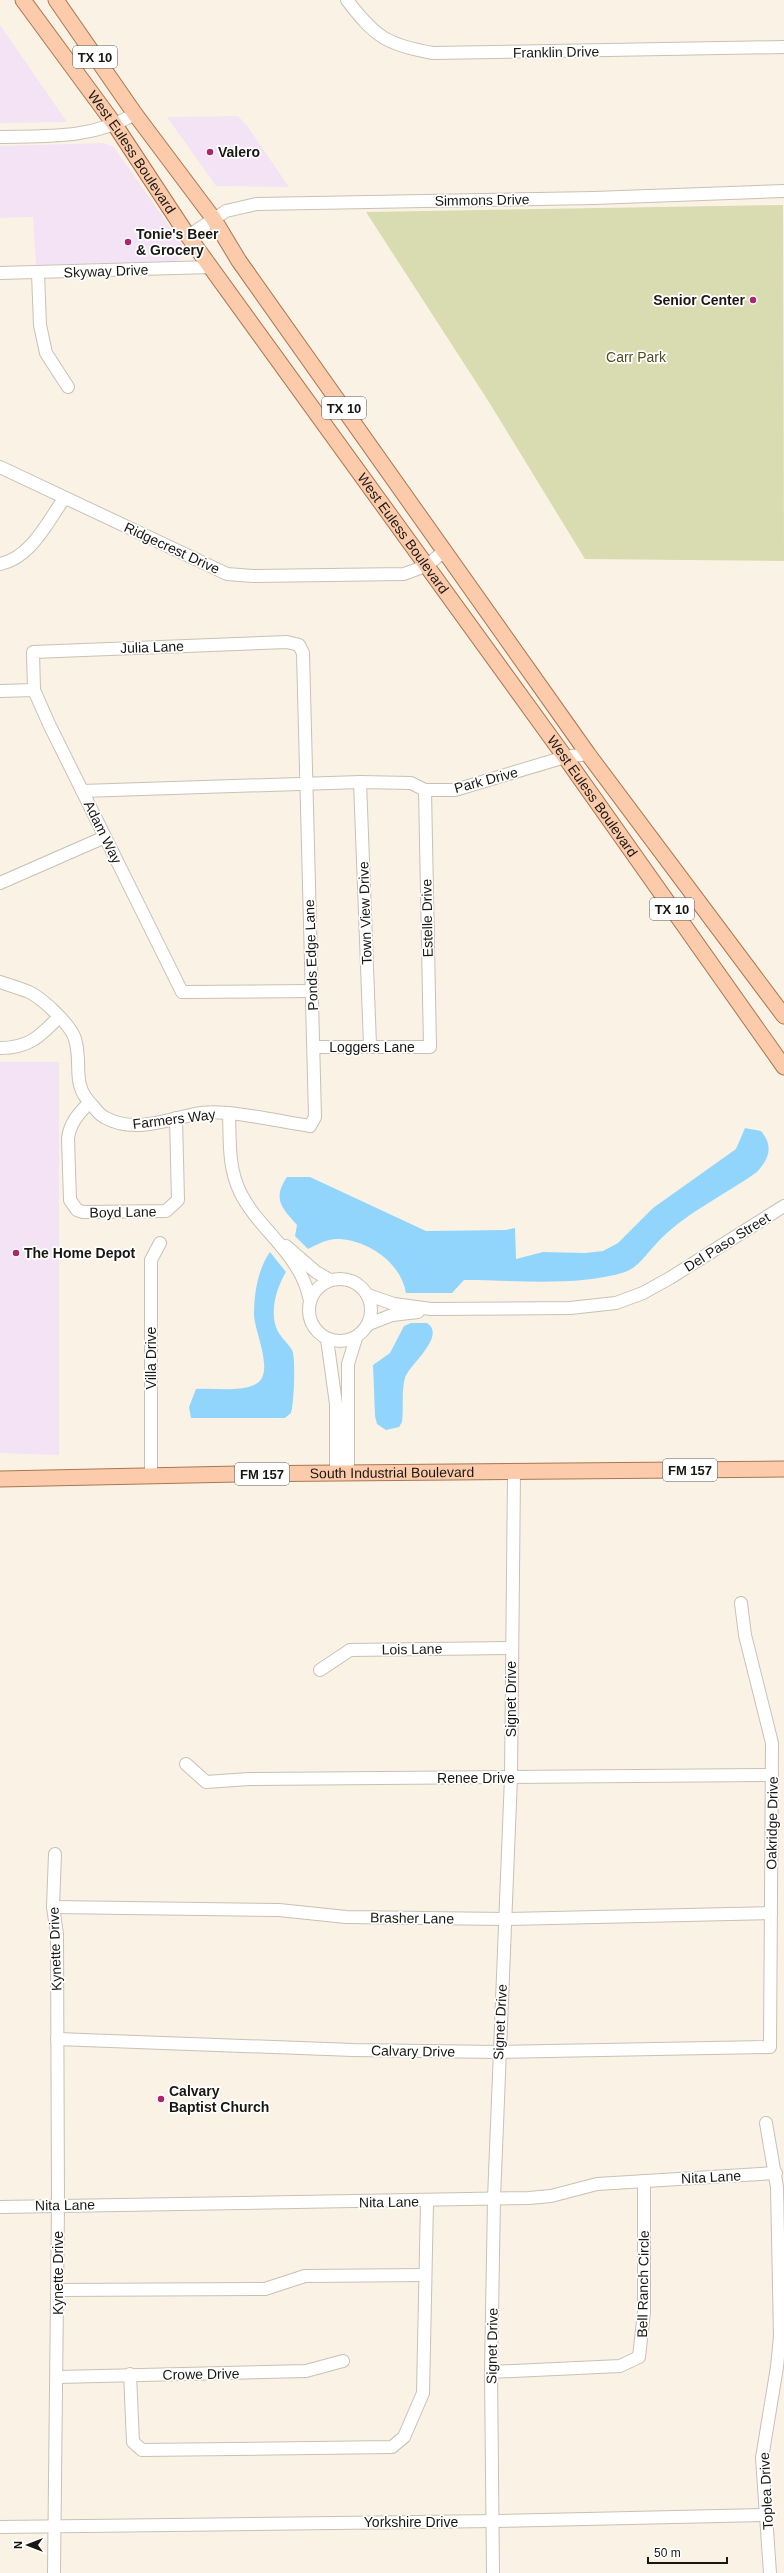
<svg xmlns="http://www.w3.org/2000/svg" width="784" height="2573" font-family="Helvetica,sans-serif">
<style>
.commercial{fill:#f4e3f5}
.green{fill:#d9dcb0}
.water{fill:#92d5fc}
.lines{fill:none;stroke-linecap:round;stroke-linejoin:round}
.minor-casing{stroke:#c8c1b4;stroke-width:14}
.major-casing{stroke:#ab7651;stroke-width:17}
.minor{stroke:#fff;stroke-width:12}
.major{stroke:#fccbab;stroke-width:15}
.poi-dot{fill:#ab266f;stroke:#fff;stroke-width:1.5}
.labels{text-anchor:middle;stroke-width:3.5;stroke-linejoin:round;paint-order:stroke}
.shield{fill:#fff;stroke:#5e5d59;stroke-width:1}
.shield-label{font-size:13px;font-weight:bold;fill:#191712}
.street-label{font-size:14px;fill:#191712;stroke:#fff}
.poi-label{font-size:14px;font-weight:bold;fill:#191712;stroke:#fff;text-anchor:start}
.park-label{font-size:14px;fill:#4c4e1c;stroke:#fff}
</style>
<rect width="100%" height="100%" fill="#faf3e5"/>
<g class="commercial">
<path d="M0 25 67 122 0 123Z"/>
<path d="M238 116 248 127 289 187 216 186 167 117Z"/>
<path d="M104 143 114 147 182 244V255L179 260 171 261 36 265 33 217 0 218V146Z"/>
<path d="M0 1062H59V1455L0 1453Z"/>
</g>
<path class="green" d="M783 205 784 561 585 559 487 399 366 212Z"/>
<g class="water">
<path d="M745 1128 761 1131C774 1146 769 1159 757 1172 725 1195 683 1214 656 1244 646 1254 638 1268 625 1272 577 1287 514 1280 464 1280L452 1293H406C401 1263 369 1241 340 1239 328 1238 318 1244 308 1249L295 1236 297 1225C282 1208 272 1199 287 1177H310L426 1231 506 1230 515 1228 516 1259 543 1252 585 1253 603 1251 618 1243 653 1208 736 1149Z"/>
<path d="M270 1252 286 1272C277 1287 270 1309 276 1327 279 1336 287 1342 292 1350 296 1356 294 1405 291 1413L285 1418H191L189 1407 196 1389C214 1388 237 1392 254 1385 277 1376 254 1332 254 1314 254 1293 258 1269 270 1252Z"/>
<path d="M411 1323H427C447 1336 409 1365 405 1378 401 1392 404 1407 402 1422L399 1427 386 1430 377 1424 375 1416 373 1365 390 1353 404 1326Z"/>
</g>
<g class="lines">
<defs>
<g id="minor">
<path d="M347 0C375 37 387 45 433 53L784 47"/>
<path d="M0 137C48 136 92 139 135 114"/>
<path d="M188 236 226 211 256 204 594 198 784 191"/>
<path d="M0 273 211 267"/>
<path d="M38 273 40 325 46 353 68 387"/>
<path d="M0 467 227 574 253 576 404 574 428 565 445 550"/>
<path d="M0 564C31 558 47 522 64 499"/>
<path d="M0 691 34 690 49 724 182 992 312 991"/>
<path d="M360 782 370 1045"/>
<path d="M82 791 360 782 411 783 425 790H455L565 757 588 754"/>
<path d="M0 883 105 837"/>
<path d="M0 982C9 985 19 988 29 992 42 998 71 1025 75 1039 83 1066 70 1084 93 1106 96 1110 100 1115 104 1117 135 1135 170 1118 201 1113 228 1109 281 1122 310 1126L315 1117 303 653 299 645 287 642 33 652 34 690"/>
<path d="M314 1047H430L425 790"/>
<path d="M0 1048C29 1048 39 1037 59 1017"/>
<path d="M89 1103C79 1113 70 1123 68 1138L70 1200 77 1210 83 1212 166 1211 178 1200 176 1118"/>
<path d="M229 1114C230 1141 228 1167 240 1192 259 1231 301 1253 310 1301"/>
<path d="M286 1246 316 1272 330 1280"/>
<circle cx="340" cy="1310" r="31"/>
<path d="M368 1295 394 1304 431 1309 570 1308 616 1303 643 1293 670 1278 784 1206"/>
<path d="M369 1324 392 1315 418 1312"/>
<path d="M327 1339 336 1404V1473"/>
<path d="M348 1473V1364L356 1338"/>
<path d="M151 1476V1260L160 1243"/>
<path d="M320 1670 350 1650 511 1648"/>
<path d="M186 1764 206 1782 249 1779 772 1775"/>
<path d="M53 1907 279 1910 346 1917 505 1919 771 1913"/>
<path d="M57 2039 353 2050 499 2052 770 2047 772 1743 745 1635 741 1603"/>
<path d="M766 2123 777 2187 780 2336 777 2367 762 2458 770 2573"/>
<path d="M0 2207 529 2198 551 2196 597 2184 776 2173"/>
<path d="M58 2290 265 2289 305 2276 425 2275"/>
<path d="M491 2372 620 2366 639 2357 644 2312V2181"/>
<path d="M130 2374 133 2442 142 2450 392 2447 404 2437 423 2393 427 2202"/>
<path d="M58 2377 306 2371 343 2361"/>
<path d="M0 2527 494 2521 766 2515"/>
<path d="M54 2573 58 2205 57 1934 53 1907 55 1854"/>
<path d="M493 2573 491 2372 494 2199 511 1777 514 1472"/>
</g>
<g id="major">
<path id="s1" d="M23 0 115 125 188 236 565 757 784 1067"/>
<path d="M56 0 135 114 213 218 239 261 588 754 784 1016"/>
<path id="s2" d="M0 1479 238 1474 784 1469"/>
</g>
</defs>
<use href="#minor" class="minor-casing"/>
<use href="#major" class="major-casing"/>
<use href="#minor" class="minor"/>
<use href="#major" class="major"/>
</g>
<g class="poi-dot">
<circle cx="210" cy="152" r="4"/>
<circle cx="128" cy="242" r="4"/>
<circle cx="753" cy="300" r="4"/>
<circle cx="16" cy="1253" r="4"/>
<circle cx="161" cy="2099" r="4"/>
</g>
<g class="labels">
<g class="shield">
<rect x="73" y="46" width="44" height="22" rx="3"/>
<rect x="322" y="397" width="44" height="22" rx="3"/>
<rect x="650" y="898" width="44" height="22" rx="3"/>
<rect x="663" y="1459" width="54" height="22" rx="3"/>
<rect x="235" y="1463" width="54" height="22" rx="3"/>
</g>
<g class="shield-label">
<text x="95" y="62">TX 10</text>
<text x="344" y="413">TX 10</text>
<text x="672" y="914">TX 10</text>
<text x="690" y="1475">FM 157</text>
<text x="262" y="1479">FM 157</text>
</g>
<g class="street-label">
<text transform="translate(556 52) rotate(-1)" y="5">Franklin Drive</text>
<text dy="5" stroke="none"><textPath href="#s1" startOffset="187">West Euless Boulevard</textPath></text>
<text transform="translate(482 200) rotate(-1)" y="5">Simmons Drive</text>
<text transform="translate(106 271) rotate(-2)" y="5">Skyway Drive</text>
<text dy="5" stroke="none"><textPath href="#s1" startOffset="655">West Euless Boulevard</textPath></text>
<text transform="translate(172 548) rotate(25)" y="5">Ridgecrest Drive</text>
<text transform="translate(152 647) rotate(-2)" y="5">Julia Lane</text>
<text transform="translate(486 780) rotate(-15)" y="5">Park Drive</text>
<text dy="5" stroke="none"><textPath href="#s1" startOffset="979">West Euless Boulevard</textPath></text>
<text transform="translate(103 832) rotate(64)" y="5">Adam Way</text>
<text transform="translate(365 913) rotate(-92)" y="5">Town View Drive</text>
<text transform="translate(427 918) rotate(-91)" y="5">Estelle Drive</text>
<text transform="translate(311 955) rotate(-92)" y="5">Ponds Edge Lane</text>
<text x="372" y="1052">Loggers Lane</text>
<text transform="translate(174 1119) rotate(-7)" y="5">Farmers Way</text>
<text transform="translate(123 1212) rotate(-1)" y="5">Boyd Lane</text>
<text transform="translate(727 1242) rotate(-32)" y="5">Del Paso Street</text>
<text transform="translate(151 1358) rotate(-90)" y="5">Villa Drive</text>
<text dy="5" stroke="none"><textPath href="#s2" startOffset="392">South Industrial Boulevard</textPath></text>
<text transform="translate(412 1649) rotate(-1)" y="5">Lois Lane</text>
<text transform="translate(511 1699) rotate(-90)" y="5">Signet Drive</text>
<text x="476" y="1783">Renee Drive</text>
<text transform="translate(772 1823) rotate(-89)" y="5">Oakridge Drive</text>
<text transform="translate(412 1918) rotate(1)" y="5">Brasher Lane</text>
<text transform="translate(55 1949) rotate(-92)" y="5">Kynette Drive</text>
<text transform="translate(500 2022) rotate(-87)" y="5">Signet Drive</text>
<text transform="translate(413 2051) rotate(1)" y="5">Calvary Drive</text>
<text transform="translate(711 2177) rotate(-3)" y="5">Nita Lane</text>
<text transform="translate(389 2202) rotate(-1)" y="5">Nita Lane</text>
<text transform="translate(65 2205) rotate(-1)" y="5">Nita Lane</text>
<text transform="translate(58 2273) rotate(-90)" y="5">Kynette Drive</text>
<text transform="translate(643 2284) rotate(-89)" y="5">Bell Ranch Circle</text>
<text transform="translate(492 2346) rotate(-89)" y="5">Signet Drive</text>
<text transform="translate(201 2374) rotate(-1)" y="5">Crowe Drive</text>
<text transform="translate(766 2491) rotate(-93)" y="5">Toplea Drive</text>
<text x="411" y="2527">Yorkshire Drive</text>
</g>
<g class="poi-label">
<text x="218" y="157">Valero</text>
<text x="136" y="239">Tonie's Beer<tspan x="136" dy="16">&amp; Grocery</tspan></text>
<text x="745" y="305" text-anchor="end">Senior Center</text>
<text x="24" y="1258">The Home Depot</text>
<text x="169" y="2096">Calvary<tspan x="169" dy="16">Baptist Church</tspan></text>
</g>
<g class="park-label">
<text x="636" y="362">Carr Park</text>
</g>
</g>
<g transform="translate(28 2545) rotate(270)" stroke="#ffffff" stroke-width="3" paint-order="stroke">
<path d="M0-3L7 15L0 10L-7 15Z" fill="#191712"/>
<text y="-6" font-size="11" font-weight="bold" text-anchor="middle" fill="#191712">N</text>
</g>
<path d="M648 2557v6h79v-6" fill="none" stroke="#191712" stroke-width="2"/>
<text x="654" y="2557" font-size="12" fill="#191712" stroke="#ffffff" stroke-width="3" paint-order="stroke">50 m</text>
</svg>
